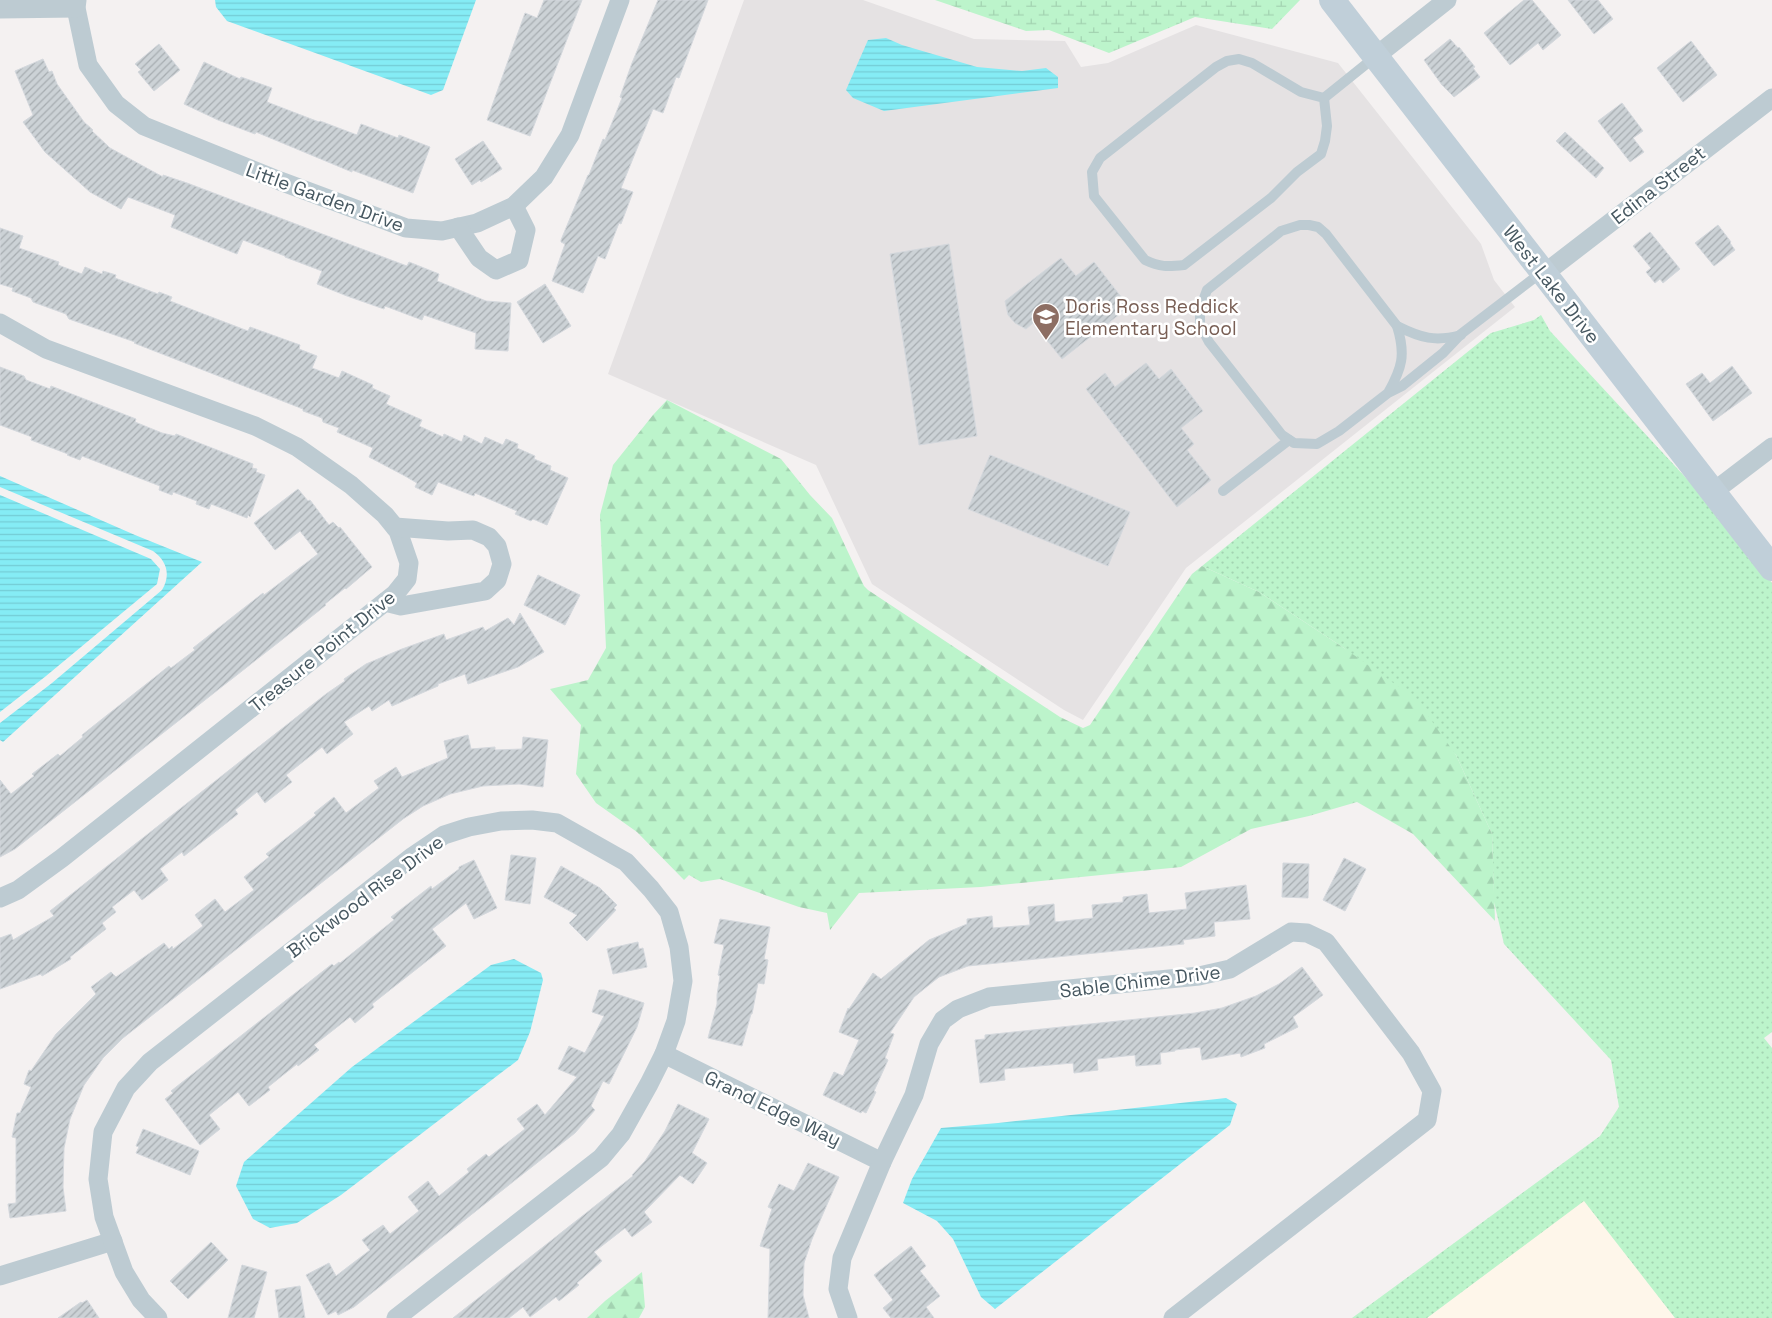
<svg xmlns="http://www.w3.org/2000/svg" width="1772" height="1318" font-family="'Space Grotesk',sans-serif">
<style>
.commercial{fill:#fef6ea}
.education{fill:#e5e2e3}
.grass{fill:url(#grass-dots)}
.forest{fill:url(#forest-firs)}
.wetland{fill:url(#wetland-marsh)}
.water{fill:url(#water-rules)}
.building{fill:url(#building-hatch);stroke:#d4d8dd}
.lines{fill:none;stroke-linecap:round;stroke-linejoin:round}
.lane{stroke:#bdcbd2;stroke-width:10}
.street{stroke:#bdcbd2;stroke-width:19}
.secondary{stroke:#c0cfd9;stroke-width:26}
.labels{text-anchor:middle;stroke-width:5;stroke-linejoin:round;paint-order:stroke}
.street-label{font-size:19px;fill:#475861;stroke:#fff}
.education-label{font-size:19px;fill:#785e54;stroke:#fff;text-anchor:start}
</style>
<defs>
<pattern id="grass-dots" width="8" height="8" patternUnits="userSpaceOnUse" patternTransform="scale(1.25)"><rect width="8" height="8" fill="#bcf4cb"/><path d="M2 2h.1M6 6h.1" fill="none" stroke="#a3d3b1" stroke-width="1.8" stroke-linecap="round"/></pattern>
<pattern id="forest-firs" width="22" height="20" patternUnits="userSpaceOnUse" patternTransform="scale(1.25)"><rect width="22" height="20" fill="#bcf4cb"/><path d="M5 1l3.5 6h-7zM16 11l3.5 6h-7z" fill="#a3d3b1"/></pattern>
<pattern id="wetland-marsh" width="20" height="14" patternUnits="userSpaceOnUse" patternTransform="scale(1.25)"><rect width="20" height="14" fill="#bcf4cb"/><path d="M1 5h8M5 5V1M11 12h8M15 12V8" fill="none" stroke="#a3d3b1"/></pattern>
<pattern id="water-rules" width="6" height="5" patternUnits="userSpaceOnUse" patternTransform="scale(1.25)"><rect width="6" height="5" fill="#85ecf5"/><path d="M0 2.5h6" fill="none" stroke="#74ccd5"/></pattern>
<pattern id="building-hatch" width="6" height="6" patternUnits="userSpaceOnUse" patternTransform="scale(1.25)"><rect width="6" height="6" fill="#ccd2d6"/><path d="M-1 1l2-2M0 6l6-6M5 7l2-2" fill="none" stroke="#a7adb1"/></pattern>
</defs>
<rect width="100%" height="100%" fill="#f4f1f1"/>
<path class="commercial" d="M1584 1200 1675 1318H1427Z"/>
<path class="education" d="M744 0H863L974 39 1065 41 1081 67 1108 63 1196 25 1338 63 1481 244 1494 280 1515 307 1186 568 1083 720 1064 710 872 584 816 465 608 374Z"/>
<path class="grass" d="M1541 315 1550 331 1712 506 1772 583V1032L1764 1038 1772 1048V1318H1675L1584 1201 1427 1318H1352L1600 1136 1619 1107 1611 1060 1504 944 1494 902 1492 834 1456 755 1344 648 1259 592 1202 566 1491 333 1534 320Z"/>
<g class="forest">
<path d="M667 400 781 459 810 495 832 518 864 586 868 590 1060 717 1083 728 1090 725 1192 574 1202 566 1259 592 1344 648 1416 699 1456 755 1492 834 1495 921 1413 834 1357 802 1309 816 1251 829 1181 867 981 887 859 893 830 930 827 913 799 907 720 879 701 882 689 875 684 880 637 832 596 803 576 774 581 725 550 689 588 680 606 648 600 515 613 465 653 415Z"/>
<path d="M642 1272 645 1307 639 1318H587L605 1301Z"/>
</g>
<path class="wetland" d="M935 0H1300L1272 29 1195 17 1109 53 1049 30 1026 31Z"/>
<g class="water">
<path d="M215 0H476L443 90 431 95 227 21 216 7Z"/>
<path d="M886 38 902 45 977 67 1022 71 1046 68 1058 77V88L884 111 853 98 846 90 868 40Z"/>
<path d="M0 476 135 535 202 562 3 742 0 740V723L52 683 162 590C171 575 167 561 153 551L0 487Z"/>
<path d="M0 495 151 559 160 569 157 584 46 676 0 712Z"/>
<path d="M514 959 541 973 543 980 530 1032 518 1060 341 1195 297 1223 270 1228 253 1219 236 1186 244 1162 352 1067 491 965Z"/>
<path d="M1226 1098 1237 1104 1230 1125 995 1309 981 1297 953 1239 937 1221 903 1203 912 1179 941 1128 998 1123Z"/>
</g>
<g class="building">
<path d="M544 0H582L530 136 487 120 525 13 537 18Z"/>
<path d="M658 0H708L679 78 676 77 663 113 653 109 621 188 633 192 621 224 619 223 605 259 598 256 583 293 552 281 565 244 561 242V240L588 175H589L603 139 605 140 622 98 620 97 632 63Z"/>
<path d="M1524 0H1532L1561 35 1543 50 1538 43 1510 65 1484 33Z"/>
<path d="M1568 0H1598L1613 19 1594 34Z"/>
<path d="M1450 39 1458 48 1459 47 1475 67 1473 68 1480 77 1454 97 1442 85 1424 60Z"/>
<path d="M1691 41 1717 75 1683 102 1657 68Z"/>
<path d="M159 44 180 70 154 91 138 72 141 70 135 64Z"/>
<path d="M43 59 49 72 52 71 57 84 84 122 93 130 92 131 110 148 163 177V175L187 183 407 266 409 262 439 274 437 281 486 301 511 303 508 351 475 349 476 333 424 315 422 320 385 306 384 309 347 296 317 284 322 271 285 257V256L243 240 237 254 171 227 175 215 128 197 121 209 90 192 45 152 23 122 33 115 15 71Z"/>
<path d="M204 62 240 79 241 77 272 88 267 102 319 122 320 121 357 135 361 124 398 138 399 135 430 147 413 193 352 170V172L256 132 255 134 218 120 184 104Z"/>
<path d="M1622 103 1643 131 1633 138 1644 152 1630 162 1598 121Z"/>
<path d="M1565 132 1604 168 1596 178 1556 141Z"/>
<path d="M483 141 502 169 481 182 480 180 472 185 455 159Z"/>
<path d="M1718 225 1731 242 1730 243 1735 250 1714 266 1695 243Z"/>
<path d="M0 228 23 236 19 248 59 262 58 265 82 274 85 267 102 274 103 271 116 275 115 278 158 294 159 292 172 297 170 301 206 315 248 331 250 327 300 345 299 349 317 356 312 368 339 378 342 371 373 385 372 388 390 396 386 404 422 420 419 426 443 437 444 434 462 442 464 435 482 444 485 437 503 445 506 439 518 444 517 448 535 456 534 459 551 466 550 470 568 478 547 525 533 519 531 521 515 514 517 511 475 493 474 496 438 482 432 495 415 487 417 483 405 476 369 457 373 448 337 432 339 428 323 422 322 418 303 411V409L134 343 135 342 69 319 66 314 33 302 31 298 12 291 13 288 0 284Z"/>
<path d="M1650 232 1680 269 1663 283 1660 279 1655 283 1646 272 1651 268 1633 246Z"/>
<path d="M949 244 977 436 919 445 890 254Z"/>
<path d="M1061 258 1076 276 1094 262 1129 307 1062 359 1033 323 1026 329 1015 323 1008 315 1005 301Z"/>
<path d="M545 284 571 326 543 343 517 302Z"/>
<path d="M1146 363 1159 379 1171 369 1203 411 1181 428 1194 444 1187 450 1211 480 1177 507 1086 389 1105 373 1115 387Z"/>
<path d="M1732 366 1752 393 1713 421 1686 384 1702 373 1710 383Z"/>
<path d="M0 367 24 376 26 380 50 389 51 386 136 419 135 422 162 433 175 436 176 434 253 464 252 468 257 469 256 472 265 475 250 517 248 515 247 518 211 504 209 509 196 504 197 501 173 492 172 495 159 490 160 486 82 456 80 460 67 455 68 454 31 440 32 437 0 425Z"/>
<path d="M990 455 1130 512 1108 566 968 509Z"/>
<path d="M298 489 308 501 310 500 329 525 333 522 339 528 340 527 372 567 346 589 345 588 325 604 326 605 316 613 43 827 15 849 0 857V780L11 794 34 776 32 774 58 754 60 756 83 737 82 735 169 666 171 668 195 650 193 648 263 593 264 595 318 554 300 531 275 550 254 523Z"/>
<path d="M538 575 580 595 565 625 524 605Z"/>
<path d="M520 613 544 652 518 667 468 684 465 674 438 684V686L392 706 389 700 372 711 369 706 344 722 353 734 327 754 322 747 286 775 292 782 265 803 257 792 235 810 238 814 184 856 182 852 160 869 168 880 142 900 134 890 112 907 116 912 102 923 106 929 70 957 71 959 42 976 41 974 0 989V938L11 934 13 940 54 916 50 911 326 694 345 681 344 679 366 664 402 649 444 634 446 640 483 627 485 631 508 618 514 625Z"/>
<path d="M468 735 471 749 495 747V750L522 749 523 737 548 740 543 787 519 784 483 786 450 794 423 806 403 819 123 1038 103 1058 84 1085 70 1119 64 1148 63 1187 66 1211 10 1218 8 1204 16 1203V1138L12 1137 17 1113H20L31 1087 24 1084 29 1070 31 1071 56 1034 96 994 91 987 111 972 116 977 164 943 169 949 172 946 173 949 203 926 195 915 215 899 225 912 254 890 244 877 269 857 266 854 316 815 314 813 334 797 346 813 379 788 374 781 396 767 402 777 448 758 444 741Z"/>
<path d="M511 855 536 858 530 904 505 900Z"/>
<path d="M1344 858 1366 869 1345 911 1323 900Z"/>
<path d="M474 860 497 908 474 919 466 903 432 929 446 946 372 1004 374 1007 355 1023 350 1017 314 1045 319 1050 298 1066 297 1064 268 1087 270 1090 249 1106 238 1092 209 1115 220 1129 200 1145 165 1099 173 1093 171 1091 332 964 334 966 339 962 340 963 394 920 391 917 431 886 432 889 459 869V867Z"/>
<path d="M1283 863 1309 864 1308 898 1282 897Z"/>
<path d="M561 866 600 888 617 905 614 908 616 910 587 941 569 923 577 915 544 897Z"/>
<path d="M1246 885 1250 919 1214 922 1215 936 1183 940 1184 944 968 966 939 977 914 997 890 1033 894 1034 885 1058 888 1060 874 1091 876 1092 866 1113 862 1111 861 1113 823 1095 834 1072 843 1076 859 1040 839 1032 848 1008 849 1009 873 973 881 979 929 940 967 924V919L992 916 993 928 1030 925 1028 907 1054 904 1055 922 1093 918 1092 905 1123 902V897L1147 894 1149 913 1187 909 1185 893Z"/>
<path d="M720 919 770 927 764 959 768 960 764 984 758 983 752 1014H751L742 1046 708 1038 717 1004V995L720 976 718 975 724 945 714 943Z"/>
<path d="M638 942 639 949 643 948 647 967 613 974 607 949Z"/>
<path d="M1302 967 1323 995 1293 1017 1298 1027 1264 1044 1265 1048 1241 1057 1240 1053 1202 1060 1200 1047 1175 1050V1051L1160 1053 1161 1064 1136 1066 1135 1055 1097 1059 1098 1070 1074 1073 1073 1063 1004 1069 1005 1080 980 1083 975 1040 985 1039V1035L1195 1013 1222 1008 1256 996 1279 984Z"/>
<path d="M599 990H604L644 1003 637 1027 609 1084 603 1081 591 1106 595 1110 575 1133 354 1307 338 1315 336 1311 328 1315 306 1275 329 1263 336 1276 370 1250 362 1240 383 1225 390 1234 419 1211 408 1197 428 1181 439 1196 469 1172 467 1169 486 1154 489 1157 525 1129 517 1119 537 1104 545 1115 577 1077 558 1069 569 1046 585 1053 604 1016 592 1012Z"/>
<path d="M678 1104 709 1119 692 1153 707 1163 693 1184 680 1175 644 1212 652 1222 632 1237 625 1228 594 1252 602 1261 577 1283 579 1285 559 1301 556 1297 530 1317 523 1307 509 1318H453L633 1176 632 1175 645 1161 665 1131Z"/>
<path d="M143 1129 199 1151 190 1175 136 1153 139 1147 136 1146Z"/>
<path d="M808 1163 839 1177 812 1239 804 1263 803 1295 809 1318H768L770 1249 760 1246 772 1209 768 1207 779 1184 794 1191Z"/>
<path d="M211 1242 228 1260 188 1299 170 1281Z"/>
<path d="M911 1246 926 1266 920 1271 940 1296 926 1307 934 1318H891L883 1308 893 1300 874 1275Z"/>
<path d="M242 1265 267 1272 254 1318H228Z"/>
<path d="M300 1286 305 1318H279L275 1290Z"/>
<path d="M87 1300 99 1318H58L81 1302 82 1303Z"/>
</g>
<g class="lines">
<g class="lane">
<path d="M1239 59 1252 63 1301 92 1324 98 1327 126 1325 141 1321 154 1297 172 1271 198 1184 265C1167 267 1160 267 1145 260L1094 196 1092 172 1100 158 1216 67 1227 61Z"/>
<path d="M1324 98 1375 57"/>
<path d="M1397 326C1421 338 1435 342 1461 335"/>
<path d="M1388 393C1402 368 1406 355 1397 326L1326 234 1318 227 1309 225H1300L1281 231 1207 290 1200 309V325L1209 342 1282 435 1294 443 1317 444 1339 431 1388 393 1402 386 1443 353 1461 334 1542 272"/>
<path d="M1223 491 1289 440"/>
</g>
<g class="street">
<path d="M77 0 76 8 88 65 116 104 144 126 280 181 406 228 442 231 477 223 514 206 544 177 570 135 620 0"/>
<path d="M0 9 76 8"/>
<path d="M1376 56 1447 0"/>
<path d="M458 227 479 258 496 270 519 260 526 230 514 206"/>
<path d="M1545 273 1772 98"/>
<path d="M0 323 46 349 255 426 297 447 351 485 385 515 398 531 409 563 407 579 395 594 62 858 18 890 0 898"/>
<path d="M1713 492 1772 447"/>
<path d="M385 602 401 606 485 591 497 580 502 564 497 546 489 537 473 530 448 531 395 527"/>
<path d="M664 1054 882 1162"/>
<path d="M0 1276 113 1241"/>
<path d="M158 1318 141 1300 124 1272 104 1217 98 1179 103 1132 126 1088 150 1062 413 856 444 835 469 827 501 821 532 820 557 823 626 862 651 889 669 912 679 947 683 981 676 1021 664 1054 649 1084 621 1134 601 1158 396 1318"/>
<path d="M848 1318 838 1289 842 1258 882 1162 914 1095 929 1044 943 1020 958 1009 989 997 1199 976 1230 969 1291 932 1307 933 1326 942 1411 1053 1432 1091 1427 1120 1173 1318"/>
</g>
<path class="secondary" d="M1332 0 1772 568"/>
</g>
<defs>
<symbol id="school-pin" viewBox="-11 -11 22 30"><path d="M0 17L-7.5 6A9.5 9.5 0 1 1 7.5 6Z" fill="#8d6e63" stroke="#fff"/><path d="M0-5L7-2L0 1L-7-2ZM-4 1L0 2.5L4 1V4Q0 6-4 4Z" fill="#fff"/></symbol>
</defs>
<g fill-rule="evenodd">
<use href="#school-pin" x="1030" y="301" width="32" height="43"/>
</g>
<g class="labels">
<g class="street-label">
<text transform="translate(1658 185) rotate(-38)" y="7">Edina Street</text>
<text transform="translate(325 197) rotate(20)" y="7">Little Garden Drive</text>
<text transform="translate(1552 284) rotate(52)" y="7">West Lake Drive</text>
<text transform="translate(322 651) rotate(-39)" y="7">Treasure Point Drive</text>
<text transform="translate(365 896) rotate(-37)" y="7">Brickwood Rise Drive</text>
<text transform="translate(1140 981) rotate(-7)" y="7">Sable Chime Drive</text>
<text transform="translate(773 1108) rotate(26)" y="7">Grand Edge Way</text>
</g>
<g class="education-label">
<text x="1065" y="313">Doris Ross Reddick<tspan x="1065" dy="22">Elementary School</tspan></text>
</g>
</g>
</svg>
